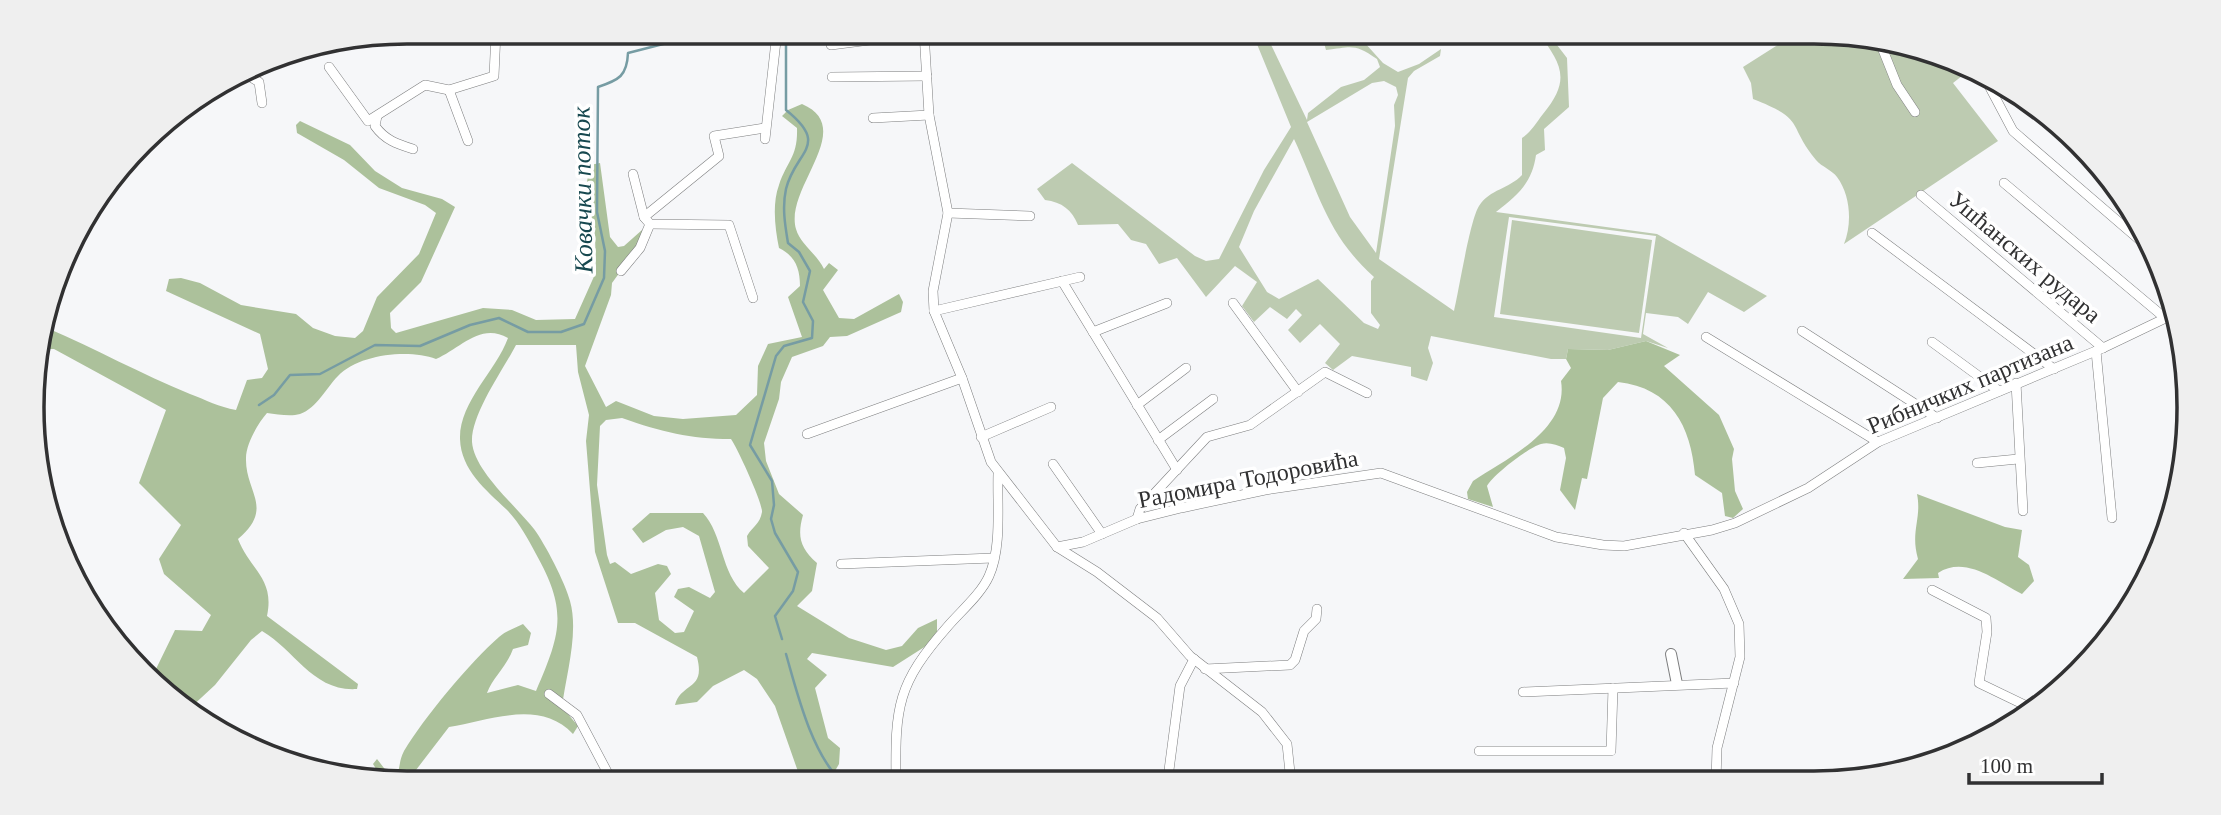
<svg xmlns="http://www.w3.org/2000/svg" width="2221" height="815" font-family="Georgia,serif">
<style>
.green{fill:#bdcbb1;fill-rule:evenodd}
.forest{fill:#acc19b;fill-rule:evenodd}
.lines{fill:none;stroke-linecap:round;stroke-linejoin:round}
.stream{stroke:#769ca3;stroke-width:2.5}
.minor-casing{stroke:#7d7e7f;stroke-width:10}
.tertiary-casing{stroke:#7d7e7f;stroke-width:12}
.minor{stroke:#fff;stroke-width:9}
.tertiary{stroke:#fff;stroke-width:10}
.labels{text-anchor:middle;stroke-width:7;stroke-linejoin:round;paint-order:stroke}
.street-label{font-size:24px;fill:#313132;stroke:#fff}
.water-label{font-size:26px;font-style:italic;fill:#17484f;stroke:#fff}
.rim{fill:none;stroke:#313132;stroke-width:3.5}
</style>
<rect width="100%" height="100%" fill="#f6f7f9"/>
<g class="green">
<path d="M1252 32H1265L1307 120 1308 113 1341 87 1364 80 1380 67 1377 59C1354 43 1352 47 1326 50L1324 43 1349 41 1343 32H1355L1383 63 1398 72 1419 64 1441 49 1440 56 1414 71 1408 78 1379 259 1454 311C1459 290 1470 220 1479 206 1490 189 1509 189 1522 175V138C1531 132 1536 123 1543 114 1572 79 1561 64 1538 32H1547L1567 58 1569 107 1544 129 1545 150 1536 155C1532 183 1518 195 1496 212L1657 234 1767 296 1744 312 1708 292 1688 324 1678 317 1646 313 1643 334 1668 348 1646 341 1608 350 1568 349 1566 359H1551L1431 336 1428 348 1433 363 1427 381 1411 376V367L1352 356 1333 370 1325 363 1340 344 1320 324 1300 343 1288 330 1302 315 1296 309 1287 319 1270 307 1254 322 1242 306 1257 282 1235 266 1206 297 1177 258 1159 264 1146 244 1131 240 1118 224 1078 225C1072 210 1062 202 1045 200L1037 189 1072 163 1195 256 1206 261 1219 259 1264 170 1291 127ZM1384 81 1396 87 1398 95 1394 105 1395 126 1376 253 1350 217 1307 122 1372 83ZM1294 139C1319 193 1327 235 1374 277L1371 281V313L1380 325 1378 329 1364 323 1318 279 1279 299 1267 292 1239 247 1254 211ZM1509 217 1656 236 1641 338 1494 317Z"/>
<path d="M1798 32 1910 44 1967 72 1953 83 1998 141 1844 244C1852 224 1851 196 1837 177 1832 170 1822 167 1816 160 1786 123 1807 120 1753 99L1751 83 1743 67Z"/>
<path d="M1512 220 1652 240 1639 333 1500 314Z"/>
</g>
<g class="forest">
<path d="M802 104C858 128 784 188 796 229 800 244 817 254 824 269L829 263 838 270 823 290 839 318 854 319 899 294 903 302 901 312 847 336 830 337 823 346 792 357 781 382 779 399 764 443 766 461 779 494 803 515C797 536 800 548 817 563L812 591 797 606 849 638 886 650 902 646 918 628 937 619V639L893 667 812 653 807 659 827 675 815 688 828 738 840 748 839 764 828 783H802L775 706 757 679 744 670 713 686 697 702 675 705C681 682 706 691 697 657L635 623H618L595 552 586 441 589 415 578 372 576 345H516C503 370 471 414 472 442 474 471 517 507 534 529 545 544 565 582 570 601 579 633 566 675 562 707L578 726 573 734C540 699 491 720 449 727L406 783 383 780 373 764 377 759 394 781C401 771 398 762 404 751 423 719 471 661 499 637 506 631 515 628 523 624L531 633 528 645 513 649C507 666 493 677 487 693L518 685 536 691C561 633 568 611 536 554 528 539 519 522 506 509 486 490 461 470 460 439 459 402 496 371 508 338 480 322 460 349 436 359 409 349 359 354 338 376 326 388 317 408 300 414 290 417 277 414 267 413 258 423 246 444 246 458 245 492 275 508 238 539 250 570 275 578 267 616L358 684 357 689C313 692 295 650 262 631L251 640 215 685 188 710 160 681 156 669 175 630 202 631 211 615 164 574 159 559 181 525 139 483 166 410 54 349H38L43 330 47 328C96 349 141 374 190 394 206 400 219 407 236 410L247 380 262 378 268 369 260 334 166 291 169 279 181 278 200 283 241 305 296 314 313 328 335 336 355 338 363 331 377 297 419 254 436 213 425 205 379 188 344 160 297 133 296 125 300 121 350 145 375 171 402 188 442 199 455 207 421 282 390 313 391 328 396 333 483 308 512 310 536 320 575 319 596 272 595 235 586 187 590 165 600 163 610 237 618 247 624 246 642 230 646 236 612 283 611 295 585 366 606 407 616 401 654 416 683 419 736 415 757 395 758 366 768 344 802 337 788 297 800 286C800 268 795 256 779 248 775 228 772 204 779 185 787 161 798 157 797 128L782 116 788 110ZM622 418C662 432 690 439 731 439 737 447 763 504 762 512 760 524 753 526 747 536L748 546 769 568 744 593C721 574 723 534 703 513H650L632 529 643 543 666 530 683 527 699 536 715 592 710 598 689 587 678 589 674 597 694 611 684 632 675 633 659 620 655 593 671 574 667 566 658 564 631 574 615 562 610 564 607 555 597 485 600 426 606 420Z"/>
<path d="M1646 341 1680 355 1664 366 1719 415 1734 449 1732 459 1735 491 1743 509 1733 518 1725 516 1722 493 1695 475C1691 426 1671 388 1618 382L1603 398 1587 479 1582 478 1575 510 1560 490 1566 458 1564 448C1557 445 1549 442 1541 444 1529 447 1493 475 1487 486L1493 507 1468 499 1467 492 1473 481C1506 459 1569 430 1561 381L1571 368 1566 359 1568 349 1608 350Z"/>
<path d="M1917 494 2005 527 2022 530 2018 557 2029 565 2034 581 2022 594C1996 581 1966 555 1938 573L1939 578 1903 579 1918 559C1910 531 1922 519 1917 494Z"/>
</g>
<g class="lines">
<g class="stream">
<path d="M259 405 274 395 290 375 320 374 375 345 420 346 470 325 499 318 528 332H561L584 324 604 278 605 251 597 212 598 87C619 80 627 76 628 53L710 32"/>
<path d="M782 639 775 616 793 591 798 572 775 533 771 519 774 505 772 481 750 445 776 356 784 346 812 338 813 321 803 302 810 271 799 252 788 243C785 225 782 207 786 189 795 151 831 146 786 110V32"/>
<path d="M786 654C798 696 811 751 842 783"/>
</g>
<defs>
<g id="minor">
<path d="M924 32 929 115 948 213 933 291 934 311 962 378 991 462 1057 547 1097 572 1157 618 1190 656 1262 712 1287 744 1291 782"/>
<path d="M1718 32 1719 33"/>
<path d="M1879 40 1897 85 1915 112"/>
<path d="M831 45 924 33"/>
<path d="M329 67 368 121 425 85 449 90 494 76 496 32"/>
<path d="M244 73 259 82 262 103"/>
<path d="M832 77 927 76"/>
<path d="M1987 82 2013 131 2149 248"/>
<path d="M449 90 468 141"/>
<path d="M377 116 375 126C385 140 397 144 413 149"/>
<path d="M873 118 929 115"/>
<path d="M765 139 777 32"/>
<path d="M633 174 644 217"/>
<path d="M2004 183 2165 318"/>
<path d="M1921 195 2103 348"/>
<path d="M948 213 1030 216"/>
<path d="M1872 233 2054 369"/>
<path d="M621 271 640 248 650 224"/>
<path d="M1062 281 1177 470"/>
<path d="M753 298 729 225 650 224 644 217 719 156 714 136 765 128"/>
<path d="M1233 303 1298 392"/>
<path d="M934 311 1080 277"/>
<path d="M1802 331 1937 418"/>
<path d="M1093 332 1167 303"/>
<path d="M1706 337 1878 442"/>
<path d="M1932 342 1999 391"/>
<path d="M2096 351 2112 518"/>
<path d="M2186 358V359"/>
<path d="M2016 383 2023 511"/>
<path d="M1137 405 1186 368"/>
<path d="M807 434 962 378"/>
<path d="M981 437 1051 407"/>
<path d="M1158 440 1213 399"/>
<path d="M1977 463 2018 459"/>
<path d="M1053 464 1102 534"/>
<path d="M1137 519 1140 509 1207 437 1250 425 1325 372 1367 393"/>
<path d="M1684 533 1724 589 1739 624 1740 657 1717 748 1716 781"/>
<path d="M1057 547 1083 542 1137 519 1181 508 1265 490 1381 473 1556 537 1603 545 1624 546 1712 530 1735 523 1808 488 1878 442 2103 348 2172 315"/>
<path d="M841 564 993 558"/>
<path d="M1932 590 1986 618 1987 632 1979 683 2033 709"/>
<path d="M1205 669 1290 665 1295 660 1304 631 1316 619 1317 609"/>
<path d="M1523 692 1734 683"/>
<path d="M549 694 577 715 613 783"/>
<path d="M1479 751H1611L1613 688"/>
<path d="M1169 770 1180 686 1194 659"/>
<path d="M896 782C895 706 897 684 948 626 961 611 981 594 989 576 1002 547 997 505 998 474"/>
</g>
<path id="tertiary" d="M1671 654 1677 684"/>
</defs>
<use href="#minor" class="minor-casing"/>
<use href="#tertiary" class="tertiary-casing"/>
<use href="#minor" class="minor"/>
<use href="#tertiary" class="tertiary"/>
</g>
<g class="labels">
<g class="street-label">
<text transform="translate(2025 257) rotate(40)" y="8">Ушћанских рудара</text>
<text transform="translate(1970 384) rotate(-23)" y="8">Рибничких партизана</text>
<text transform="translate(1248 479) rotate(-11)" y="8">Радомира Тодоровића</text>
</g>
<g class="water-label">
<text transform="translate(582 190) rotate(-91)" y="9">Ковачки поток</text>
</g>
</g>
<path d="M0 0H2221V815H0ZM407 44H1814A363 363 0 0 1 2177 407V408A363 363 0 0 1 1814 771H407A363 363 0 0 1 44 408V407A363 363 0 0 1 407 44Z" fill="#efefef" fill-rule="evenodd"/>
<path class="rim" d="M407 44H1814A363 363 0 0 1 2177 407V408A363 363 0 0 1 1814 771H407A363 363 0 0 1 44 408V407A363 363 0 0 1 407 44Z"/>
<path d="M1969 773v10h133v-10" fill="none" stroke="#313132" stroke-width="3.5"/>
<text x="1980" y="773" font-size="21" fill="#313132" stroke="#ffffff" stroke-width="5" paint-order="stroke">100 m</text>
</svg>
